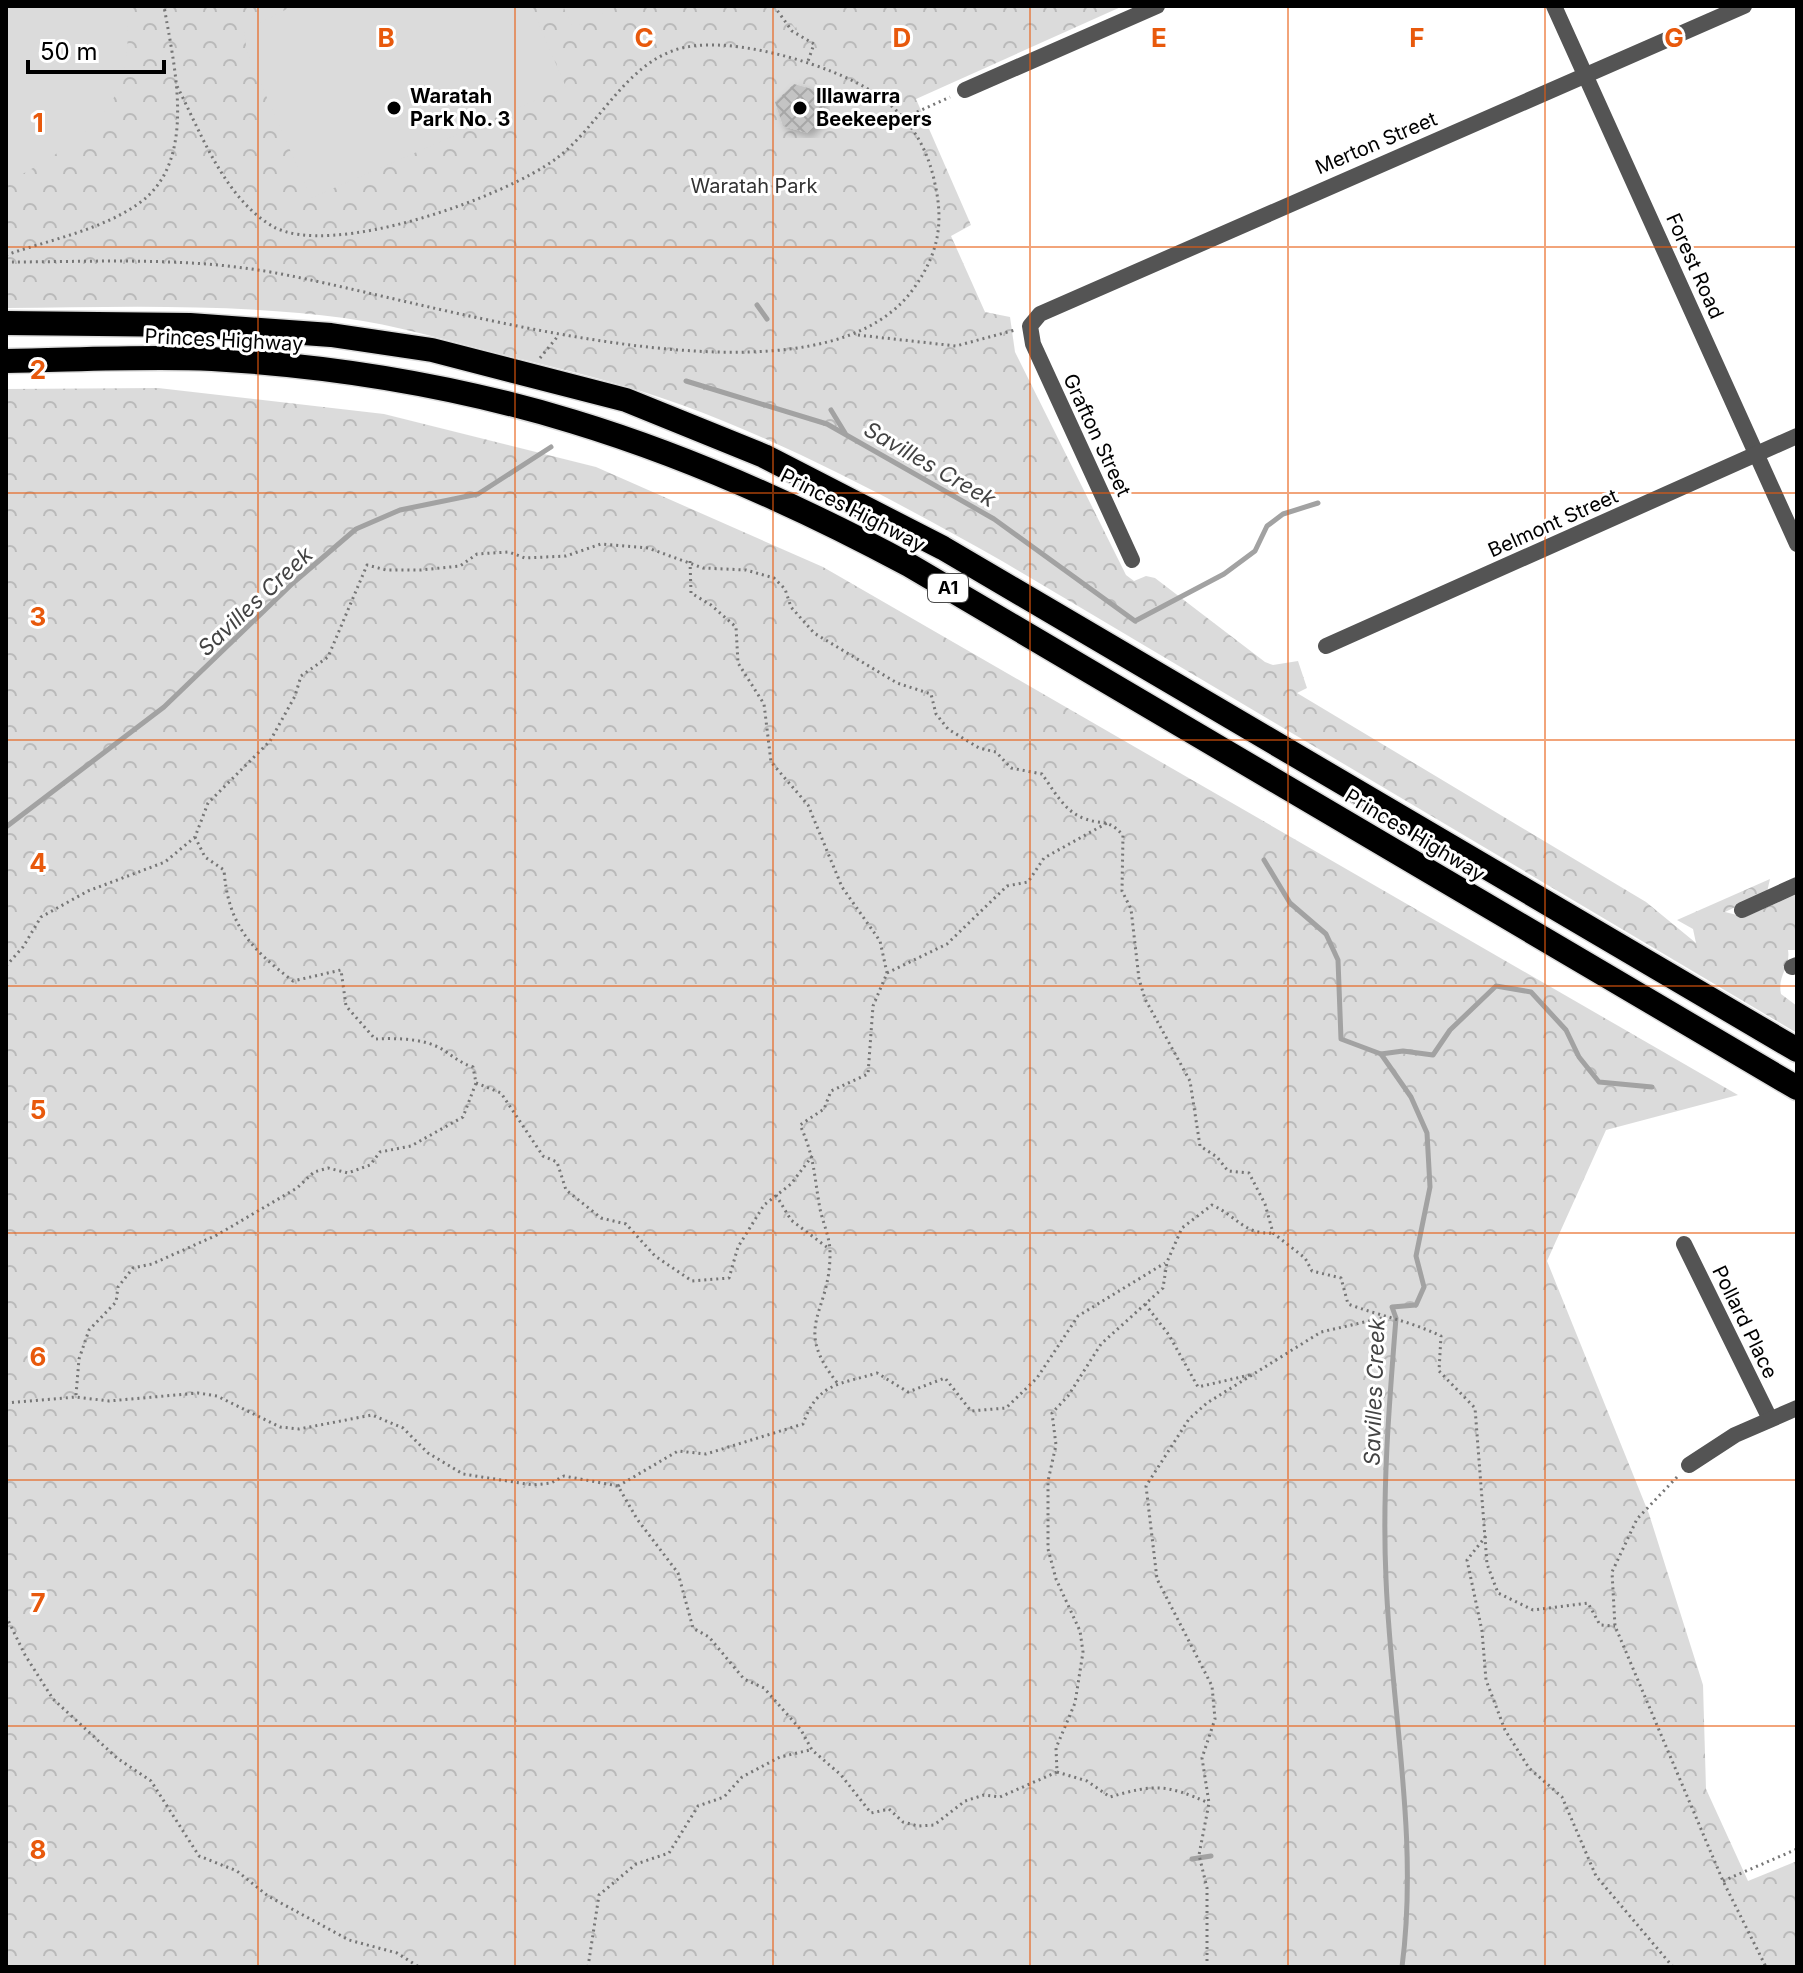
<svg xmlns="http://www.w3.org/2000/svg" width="1803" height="1973" font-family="Inter,sans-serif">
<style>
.forest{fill:url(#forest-crowns)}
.garden{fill:#dbdbdb}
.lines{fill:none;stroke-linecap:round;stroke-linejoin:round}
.stream{stroke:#a2a2a2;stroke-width:5}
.building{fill:url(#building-cross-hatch);filter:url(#shadow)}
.highway-casing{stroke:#dbdbdb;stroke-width:27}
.path{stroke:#767676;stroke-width:3;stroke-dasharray:2 4;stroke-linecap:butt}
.street{stroke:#545454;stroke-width:16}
.highway{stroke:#000;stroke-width:24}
.grid{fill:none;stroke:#e8590c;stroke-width:2;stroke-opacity:0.55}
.poi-dot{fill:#000;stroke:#fff;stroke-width:3}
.labels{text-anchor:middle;stroke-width:6;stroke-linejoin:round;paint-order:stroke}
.shield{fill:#fff;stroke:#4c4c4c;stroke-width:2}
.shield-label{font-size:18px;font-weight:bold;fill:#000}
.poi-label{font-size:20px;font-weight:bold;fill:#000;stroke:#fff;text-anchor:start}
.street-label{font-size:20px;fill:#000;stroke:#fff}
.park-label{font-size:20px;fill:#323232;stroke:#fff}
.water-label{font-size:22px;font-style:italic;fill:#434343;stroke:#fff}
.grid-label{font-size:26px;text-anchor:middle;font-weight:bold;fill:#e8590c;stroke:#fff;stroke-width:6;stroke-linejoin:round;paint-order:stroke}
</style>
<defs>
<pattern id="forest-crowns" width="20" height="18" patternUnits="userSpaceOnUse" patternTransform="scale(2)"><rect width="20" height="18" fill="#dbdbdb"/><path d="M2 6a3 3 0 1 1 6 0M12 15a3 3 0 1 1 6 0" fill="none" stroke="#bababa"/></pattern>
<pattern id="building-cross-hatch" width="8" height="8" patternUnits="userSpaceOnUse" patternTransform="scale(2)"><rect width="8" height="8" fill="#c4c4c4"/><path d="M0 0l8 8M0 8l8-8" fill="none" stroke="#a7a7a7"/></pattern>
<filter id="shadow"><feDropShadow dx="4.5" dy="4.5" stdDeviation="4" flood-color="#0004"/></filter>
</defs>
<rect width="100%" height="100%" fill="#fff"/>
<g class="forest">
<path d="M6 6H1123L916 99 971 225 951 236 985 312 1010 317 1015 352 1126 575 1134 581 1146 576 1155 578 1265 662 1273 665 1298 661 1307 688 1297 693 1646 902 1696 943 1693 929 1677 920 1770 879 1767 892 1725 912 1745 917 1797 894V950H1788C1791 967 1777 975 1781 994L1797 1006V1033L1002 561C899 503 794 446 682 405 623 383 558 368 496 353 446 340 395 325 344 318 232 303 118 307 6 308Z"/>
<path d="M158 388 384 414 596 467 823 567 1738 1095 1606 1130 1547 1261 1649 1514 1703 1685 1706 1789 1748 1881 1797 1861V1967H6V389Z"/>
</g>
<g class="garden">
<path d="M6 6H128C128 32 129 62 119 87 100 134 47 159 6 184Z"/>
<path d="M293 6H531L566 87 311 198 247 52 244 31Z"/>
<path d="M563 6H619L573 28Z"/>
<path d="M780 6H826L795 28Z"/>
</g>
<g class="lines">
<g class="stream">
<path d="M757 305 767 319"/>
<path d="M686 381 827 424 994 519 1135 621 1224 574 1255 551 1267 526 1283 514 1318 503"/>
<path d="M831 410 845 433"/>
<path d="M6 827 164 707 293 583 356 529 400 510 478 494 551 447"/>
<path d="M1264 860 1290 903 1326 934 1338 960 1341 1039 1381 1054 1411 1097 1427 1133 1430 1187 1416 1256 1424 1287 1416 1305 1392 1307 1396 1318C1389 1405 1382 1492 1386 1579 1391 1708 1419 1837 1402 1967"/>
<path d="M1381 1054 1403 1051 1433 1055 1450 1030 1496 986 1531 992 1566 1030 1579 1057 1599 1082 1652 1087"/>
<path d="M1192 1859 1211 1856"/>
</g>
</g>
<path class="building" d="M794 84 819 91 825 115 807 133 783 126 775 102Z"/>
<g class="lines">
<defs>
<g id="highway">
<path d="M6 323 190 325 331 335 432 350 626 400 764 456 943 548 1797 1050"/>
<path d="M6 361C74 360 144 356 212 359 474 374 680 442 909 565L1797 1088"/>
</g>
</defs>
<use href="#highway" class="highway-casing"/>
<g class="path">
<path d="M774 6 792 31 814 44 807 64"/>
<path d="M906 117 950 97"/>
<path d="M6 255C49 240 101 230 138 204 199 162 174 66 164 6"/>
<path d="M6 262C89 262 176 257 258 270 406 292 813 432 914 288 938 254 944 224 935 184 925 134 896 101 851 80 808 59 721 34 675 50 624 67 598 127 557 158 506 197 330 260 272 226 224 197 201 133 177 86"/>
<path d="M858 335 956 346 1015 330"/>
<path d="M540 358 558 336"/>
<path d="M690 561 691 593 711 605 736 627 738 663 764 704 771 762 808 805 842 887 880 941 887 973 873 1006 868 1074 831 1091 824 1109 800 1125C815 1158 814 1176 820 1209 823 1223 830 1238 830 1252 831 1315 790 1325 839 1385"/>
<path d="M6 966 23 947 41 917 88 891 165 862 195 837 208 803 270 741 295 696 301 676 328 657 367 565 386 570H421L460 566 477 554 509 552 525 558 566 556 601 544 648 548 703 568 746 570 774 578 785 589 791 607 814 633 897 683 931 694 936 714 948 729 979 748 996 752 1011 768 1042 774C1053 789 1064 811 1083 818 1103 826 1106 817 1123 835L1122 891 1131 909 1139 979 1145 999 1190 1081 1200 1146 1217 1157 1228 1171 1249 1173 1265 1204 1273 1233 1305 1258 1312 1271 1341 1278 1348 1304C1380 1316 1410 1321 1441 1336L1439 1371 1475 1408 1487 1564 1498 1593 1533 1610 1588 1603 1600 1625 1615 1626"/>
<path d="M887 973 947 944 1007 886 1028 882 1044 858 1107 823"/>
<path d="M476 1083 501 1093 543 1156 557 1162 566 1190 601 1218 626 1224 655 1256 692 1281 729 1278 738 1247 764 1205 791 1184 813 1155"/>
<path d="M776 1195 791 1220 828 1248"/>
<path d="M1145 1304 1169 1335 1198 1387 1254 1374"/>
<path d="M76 1395 79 1359 89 1330 116 1302 118 1287 133 1268 152 1264 217 1235 297 1188 314 1172 328 1168 348 1173 370 1165 380 1152 411 1146 463 1117 476 1083 473 1067C461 1063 455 1058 445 1051 426 1038 397 1038 375 1039L346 1006 341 970 293 981C251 949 228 925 224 870L205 857 195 837"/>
<path d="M6 1403 76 1397 109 1401 198 1393 217 1396 280 1427 299 1429 372 1415 403 1428 428 1453 463 1474 533 1485 551 1483 564 1476 618 1486 637 1519 678 1573 693 1628 709 1637 744 1679 764 1688 801 1730 812 1750 841 1775 871 1813 889 1809 903 1822 918 1826 934 1825 965 1801 984 1795 1000 1797 1057 1772 1056 1748 1075 1703 1083 1652 1080 1631 1056 1579 1048 1549V1481L1056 1445 1052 1413 1068 1396 1101 1344 1163 1288 1167 1262 1182 1228 1212 1205C1237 1216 1244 1235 1273 1233"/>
<path d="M1677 1477 1637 1519 1612 1572 1615 1626 1723 1881 1766 1967"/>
<path d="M618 1486 678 1451 706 1454 803 1424C818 1382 839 1385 877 1373L908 1392 945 1378 971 1411 1006 1408 1037 1378 1078 1316 1165 1263"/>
<path d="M1486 1536 1467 1560 1482 1631 1486 1680 1505 1730 1529 1768 1562 1797 1596 1876 1673 1967"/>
<path d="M6 1616 25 1655 53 1699 117 1758 151 1781 199 1856 237 1871 268 1896 349 1940 397 1953 419 1967"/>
<path d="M1057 1772 1087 1781 1110 1797C1155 1784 1165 1784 1209 1803"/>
<path d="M1723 1881 1797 1849"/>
<path d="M588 1967 599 1895 636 1864 669 1853 698 1806 724 1797 742 1777 780 1757 810 1750"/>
<path d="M1207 1967V1888L1199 1855 1209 1803 1202 1758 1215 1719 1212 1686 1157 1579 1146 1486 1189 1419 1207 1403 1321 1332 1382 1318"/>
</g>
<g class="street">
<path d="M1554 6 1797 544"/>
<path d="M965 90 1157 6"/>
<path d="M1132 560 1033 344 1030 326 1040 314 1744 6"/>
<path d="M1326 646 1797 436"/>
<path d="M1742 910 1797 885"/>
<path d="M1792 967 1797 965"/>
<path d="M1684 1244 1770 1419"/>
<path d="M1689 1465 1735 1435 1797 1408"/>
</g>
<use href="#highway" class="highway"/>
</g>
<path class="grid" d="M258 6V1967M515 6V1967M773 6V1967M1030 6V1967M1288 6V1967M1545 6V1967M6 247H1797M6 493H1797M6 740H1797M6 986H1797M6 1233H1797M6 1480H1797M6 1726H1797"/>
<g class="poi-dot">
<circle cx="394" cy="108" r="8"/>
<circle cx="800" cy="108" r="8"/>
</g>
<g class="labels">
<rect class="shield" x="928" y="574" width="40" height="28" rx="6"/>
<g class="shield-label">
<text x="948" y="594">A1</text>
</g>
<g class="poi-label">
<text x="410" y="103">Waratah<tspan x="410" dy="23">Park No. 3</tspan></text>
<text x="816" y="103">Illawarra<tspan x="816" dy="23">Beekeepers</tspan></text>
</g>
<g class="street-label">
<text transform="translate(1376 143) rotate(-23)" y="7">Merton Street</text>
<text transform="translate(1695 266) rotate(66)" y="7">Forest Road</text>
<text transform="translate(224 340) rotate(3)" y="7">Princes Highway</text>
<text transform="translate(1097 435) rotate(65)" y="7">Grafton Street</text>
<text transform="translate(853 510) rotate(27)" y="7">Princes Highway</text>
<text transform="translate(1553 523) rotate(-24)" y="7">Belmont Street</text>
<text transform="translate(1415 835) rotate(31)" y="7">Princes Highway</text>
<text transform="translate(1745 1322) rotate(64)" y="7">Pollard Place</text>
</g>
<g class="park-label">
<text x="754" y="193">Waratah Park</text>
</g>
<g class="water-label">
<text transform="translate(930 464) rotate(30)" y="8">Savilles Creek</text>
<text transform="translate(255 601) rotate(-43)" y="8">Savilles Creek</text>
<text transform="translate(1374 1392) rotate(-88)" y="8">Savilles Creek</text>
</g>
</g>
<g class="grid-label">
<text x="386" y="47">B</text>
<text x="644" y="47">C</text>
<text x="902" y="47">D</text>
<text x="1159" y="47">E</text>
<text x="1417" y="47">F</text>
<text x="1674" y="47">G</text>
<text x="38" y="132">1</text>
<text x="38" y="379">2</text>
<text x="38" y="626">3</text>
<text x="38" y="872">4</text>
<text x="38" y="1119">5</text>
<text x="38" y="1366">6</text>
<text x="38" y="1612">7</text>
<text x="38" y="1859">8</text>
</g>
<rect width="1803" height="1973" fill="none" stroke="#000000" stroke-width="16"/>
<path d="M28 60v12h136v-12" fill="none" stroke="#000000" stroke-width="4"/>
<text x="40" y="60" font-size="24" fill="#000000" stroke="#ffffff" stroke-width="6" paint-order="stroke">50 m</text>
</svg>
